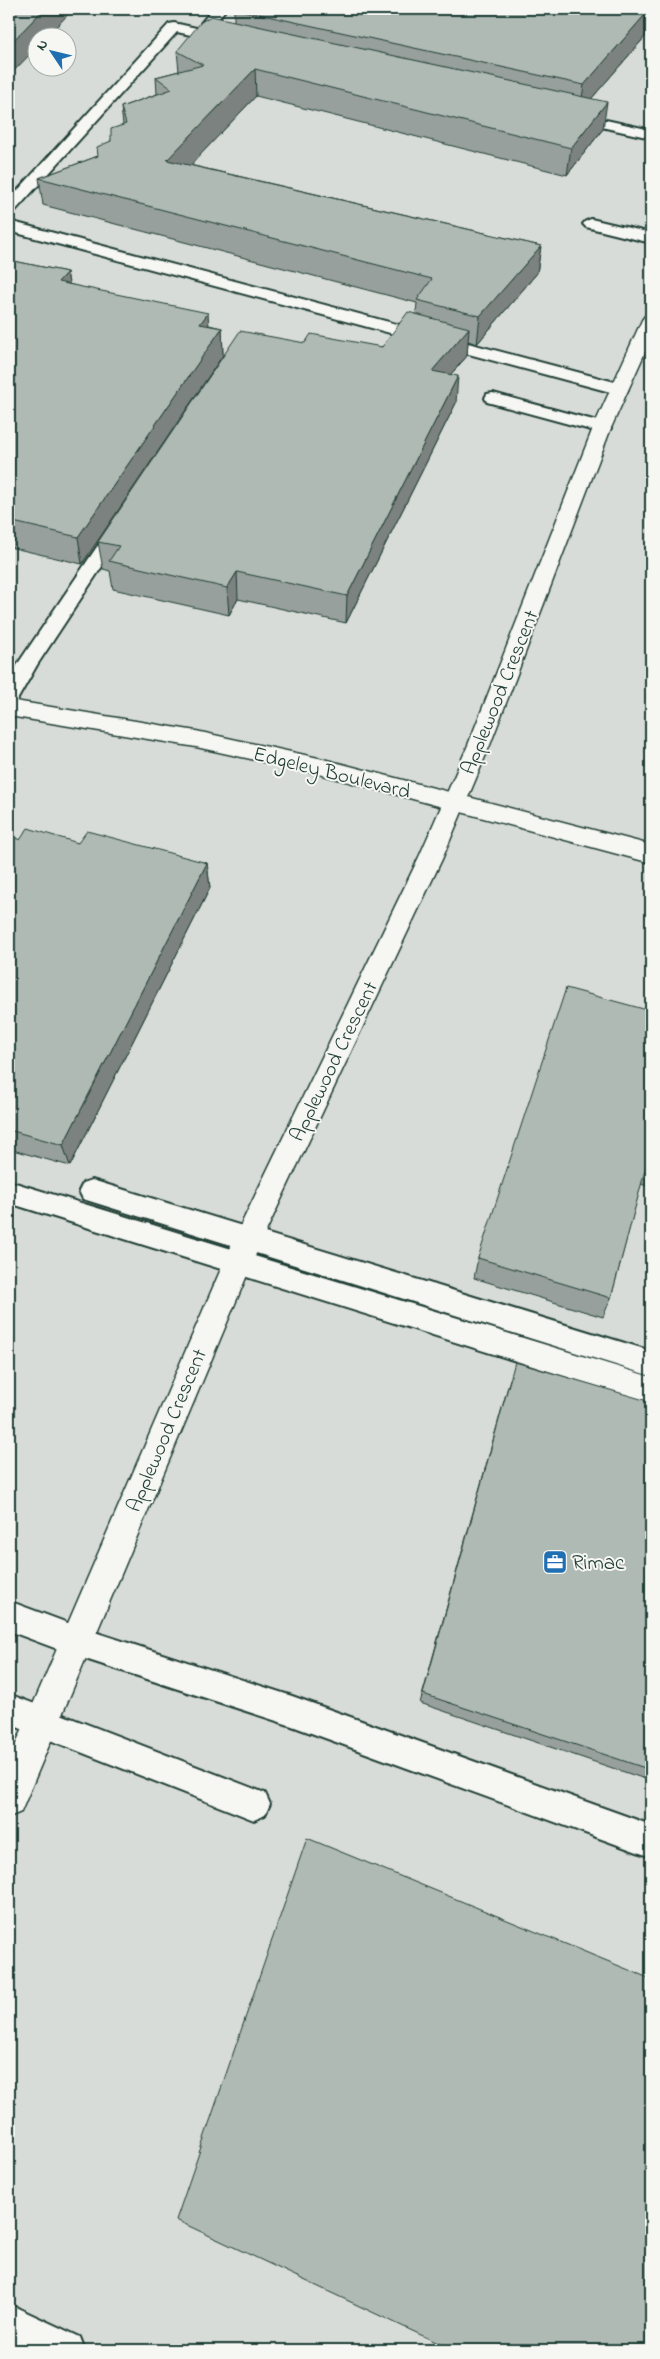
<svg xmlns="http://www.w3.org/2000/svg" width="660" height="2359" font-family="'Indie Flower',sans-serif">
<style>
.built{fill:#d8dcd8;fill-rule:evenodd}
.lines{fill:none;stroke-linecap:round;stroke-linejoin:round}
.lane-casing{stroke:#1f3d34;stroke-width:4}
.street-casing{stroke:#1f3d34;stroke-width:3}
.secondary-casing{stroke:#1f3d34;stroke-width:3}
.lane{fill:#f6f6f2;fill-rule:evenodd}
.street{fill:#f6f6f2;fill-rule:evenodd}
.secondary{fill:#f6f6f2;fill-rule:evenodd}
.wall{fill:#97a09c;stroke:#1f3d34}
.shaded-wall{fill:#7b827f;stroke:#1f3d34}
.building{fill:#b0bab5;stroke:#1f3d34}
.labels{text-anchor:middle;stroke-width:4;stroke-linejoin:round;paint-order:stroke}
.street-label{font-size:21px;fill:#1f3d34;stroke:#f6f6f2}
.poi-label{font-size:21px;fill:#1f3d34;stroke:#f6f6f2;text-anchor:start}
</style>
<rect width="100%" height="100%" fill="#e9ebe7"/>
<filter id="ink" filterUnits="userSpaceOnUse"><feTurbulence type="fractalNoise" baseFrequency=".02" numOctaves="2"/><feDisplacementMap in="SourceGraphic" scale="10" xChannelSelector="R" yChannelSelector="G"/><feConvolveMatrix kernelMatrix="1 2 1 2 8 2 1 2 1" color-interpolation-filters="sRGB"/></filter>
<g filter="url(#ink)">
<path class="built" d="M9 9H651V2350H9ZM38 38H68V68H38Z"/>
<g class="lines">
<defs>
<g id="lane">
<path d="M213 9H226L216 21 236 25 238 28 236 31 231 32 202 26 201 23Z"/>
<path d="M566 9H590L651 21V29L572 13Z"/>
<path d="M174 23 232 36 234 39 227 43 177 32 14 212 9 213V200L169 24Z"/>
<path d="M570 112 651 130V138L565 119 563 116Z"/>
<path d="M591 219 651 233V243L586 227 583 224 586 221Z"/>
<path d="M9 221 626 385 628 389 626 393H614L9 231Z"/>
<path d="M493 393 608 424 611 428 608 432 602 433 487 402 485 398 487 394Z"/>
<path d="M119 521 125 523 128 527 37 665 16 702 9 704V680L19 662 113 523Z"/>
<path d="M92 1180 651 1351V1376L83 1199 79 1191 83 1183Z"/>
<path d="M9 1181 651 1377V1403L9 1203Z"/>
<path d="M9 1601 76 1626 292 1696 651 1825V1857L292 1726 76 1656 9 1631Z"/>
<path d="M9 1694 265 1793 270 1804 265 1815 254 1820 9 1724Z"/>
<path d="M9 2304 80 2337 85 2350H27L9 2341Z"/>
</g>
<path id="street" d="M651 315V339L611 428 490 745 443 857 261 1242 21 1812 9 1817V1760L233 1241 419 857 468 745 593 428 642 320 645 316Z"/>
<path id="secondary" d="M9 700 196 731 323 759 651 845V863L323 775 196 747 9 716Z"/>
</defs>
<use href="#lane" class="lane-casing"/>
<use href="#street" class="street-casing"/>
<use href="#secondary" class="secondary-casing"/>
<use href="#lane" class="lane"/>
<use href="#street" class="street"/>
<use href="#secondary" class="secondary"/>
</g>
<g class="wall">
<path d="M234 9H651V21L650 31 591 99 603 129 567 175 256 96 190 165 541 246 537 273 477 344 468 341 467 356 451 374 456 403 346 623 238 599 229 615 113 589 110 571 103 569 98 542 305 343 382 347 416 314 417 303 43 205 39 178 98 156 123 125 121 107 157 94 156 77 179 71 177 51 234 21Z"/>
<path d="M9 260 67 272 69 284 209 325 222 328 223 355 82 564 9 547Z"/>
<path d="M9 835 20 840 78 843 207 863 210 888 70 1166 9 1149Z"/>
<path d="M651 1011V1187L641 1184 611 1298 603 1317 474 1278 478 1258Z"/>
<path d="M510 1379 651 1402V1781L420 1703Z"/>
</g>
<g class="shaded-wall">
<path d="M44 9H73L46 38H38V46L9 76V45Z"/>
<path d="M650 9H651V21L650 31 580 112 584 85Z"/>
<path d="M255 69 256 96 170 187 167 160Z"/>
<path d="M607 102 603 129 567 175 571 148Z"/>
<path d="M541 246 537 273 477 344 480 316Z"/>
<path d="M67 272 72 300 58 282Z"/>
<path d="M208 313 210 340 200 324Z"/>
<path d="M222 328 223 355 82 564 78 537Z"/>
<path d="M469 328 467 356 430 398 432 371Z"/>
<path d="M458 376 456 403 346 623 347 596Z"/>
<path d="M237 572 238 599 229 615 227 588Z"/>
<path d="M207 863 210 888 70 1166 63 1145Z"/>
</g>
<g class="building">
<path d="M9 9H44L9 45Z"/>
<path d="M235 9H650L584 85Z"/>
<path d="M211 16 607 102 571 148 255 69 167 160 541 246 480 316 417 300 432 279 39 178 98 156 97 147 111 141V129L126 124 121 107 172 89 156 77 203 65 177 51 201 22Z"/>
<path d="M9 260 67 272 58 282 208 313 200 324 222 328 78 537 9 521Z"/>
<path d="M408 312 469 328 432 371 458 376 347 596 237 572 227 588 109 561 119 546 98 542 240 331 305 343 311 334 382 347Z"/>
<path d="M28 828 78 843 87 831 207 863 63 1145 9 1130V835L20 840Z"/>
<path d="M566 988 651 1011V1164L647 1163 611 1298 478 1258Z"/>
<path d="M515 1362 651 1402V1770L423 1694Z"/>
<path d="M307 1838 651 1979V2350H453L176 2220Z"/>
</g>
</g>
<defs>
<symbol id="office-square" viewBox="-11 -11 22 22"><rect x="-9" y="-9" width="18" height="18" rx="4" fill="#1f6fb2" stroke="#f6f6f2"/><path d="M-6-3h4V-5.5h4V-3h4V5H-6ZM-1-4.5V-3h2v-1.5ZM-6 0V1H6V0Z" fill="#fff"/></symbol>
</defs>
<g fill-rule="evenodd">
<use href="#office-square" x="541" y="1548" width="28" height="28"/>
</g>
<g class="labels">
<g class="street-label">
<text transform="translate(499 692) rotate(-68)" y="7">Applewood Crescent</text>
<text transform="translate(332 772) rotate(14)" y="7">Edgeley Boulevard</text>
<text transform="translate(333 1061) rotate(-64)" y="7">Applewood Crescent</text>
<text transform="translate(166 1430) rotate(-67)" y="7">Applewood Crescent</text>
</g>
<g class="poi-label">
<text x="572" y="1569">Rimac</text>
</g>
</g>
<rect width="660" height="2359" fill="none" stroke="#f6f6f2" stroke-width="30"/>
<rect x="15" y="15" width="630" height="2329" fill="none" stroke="#1f3d34" stroke-width="2" filter="url(#ink)"/>
<g transform="translate(52 52) rotate(305)"><circle r="24" fill="#f6f6f2" stroke="#a0aca6"/>
<path d="M0-4L9 19L0 12L-9 19Z" fill="#1f6fb2"/>
<text y="-8" font-size="14" font-weight="bold" text-anchor="middle" fill="#1f3d34">N</text>
</g>
</svg>
